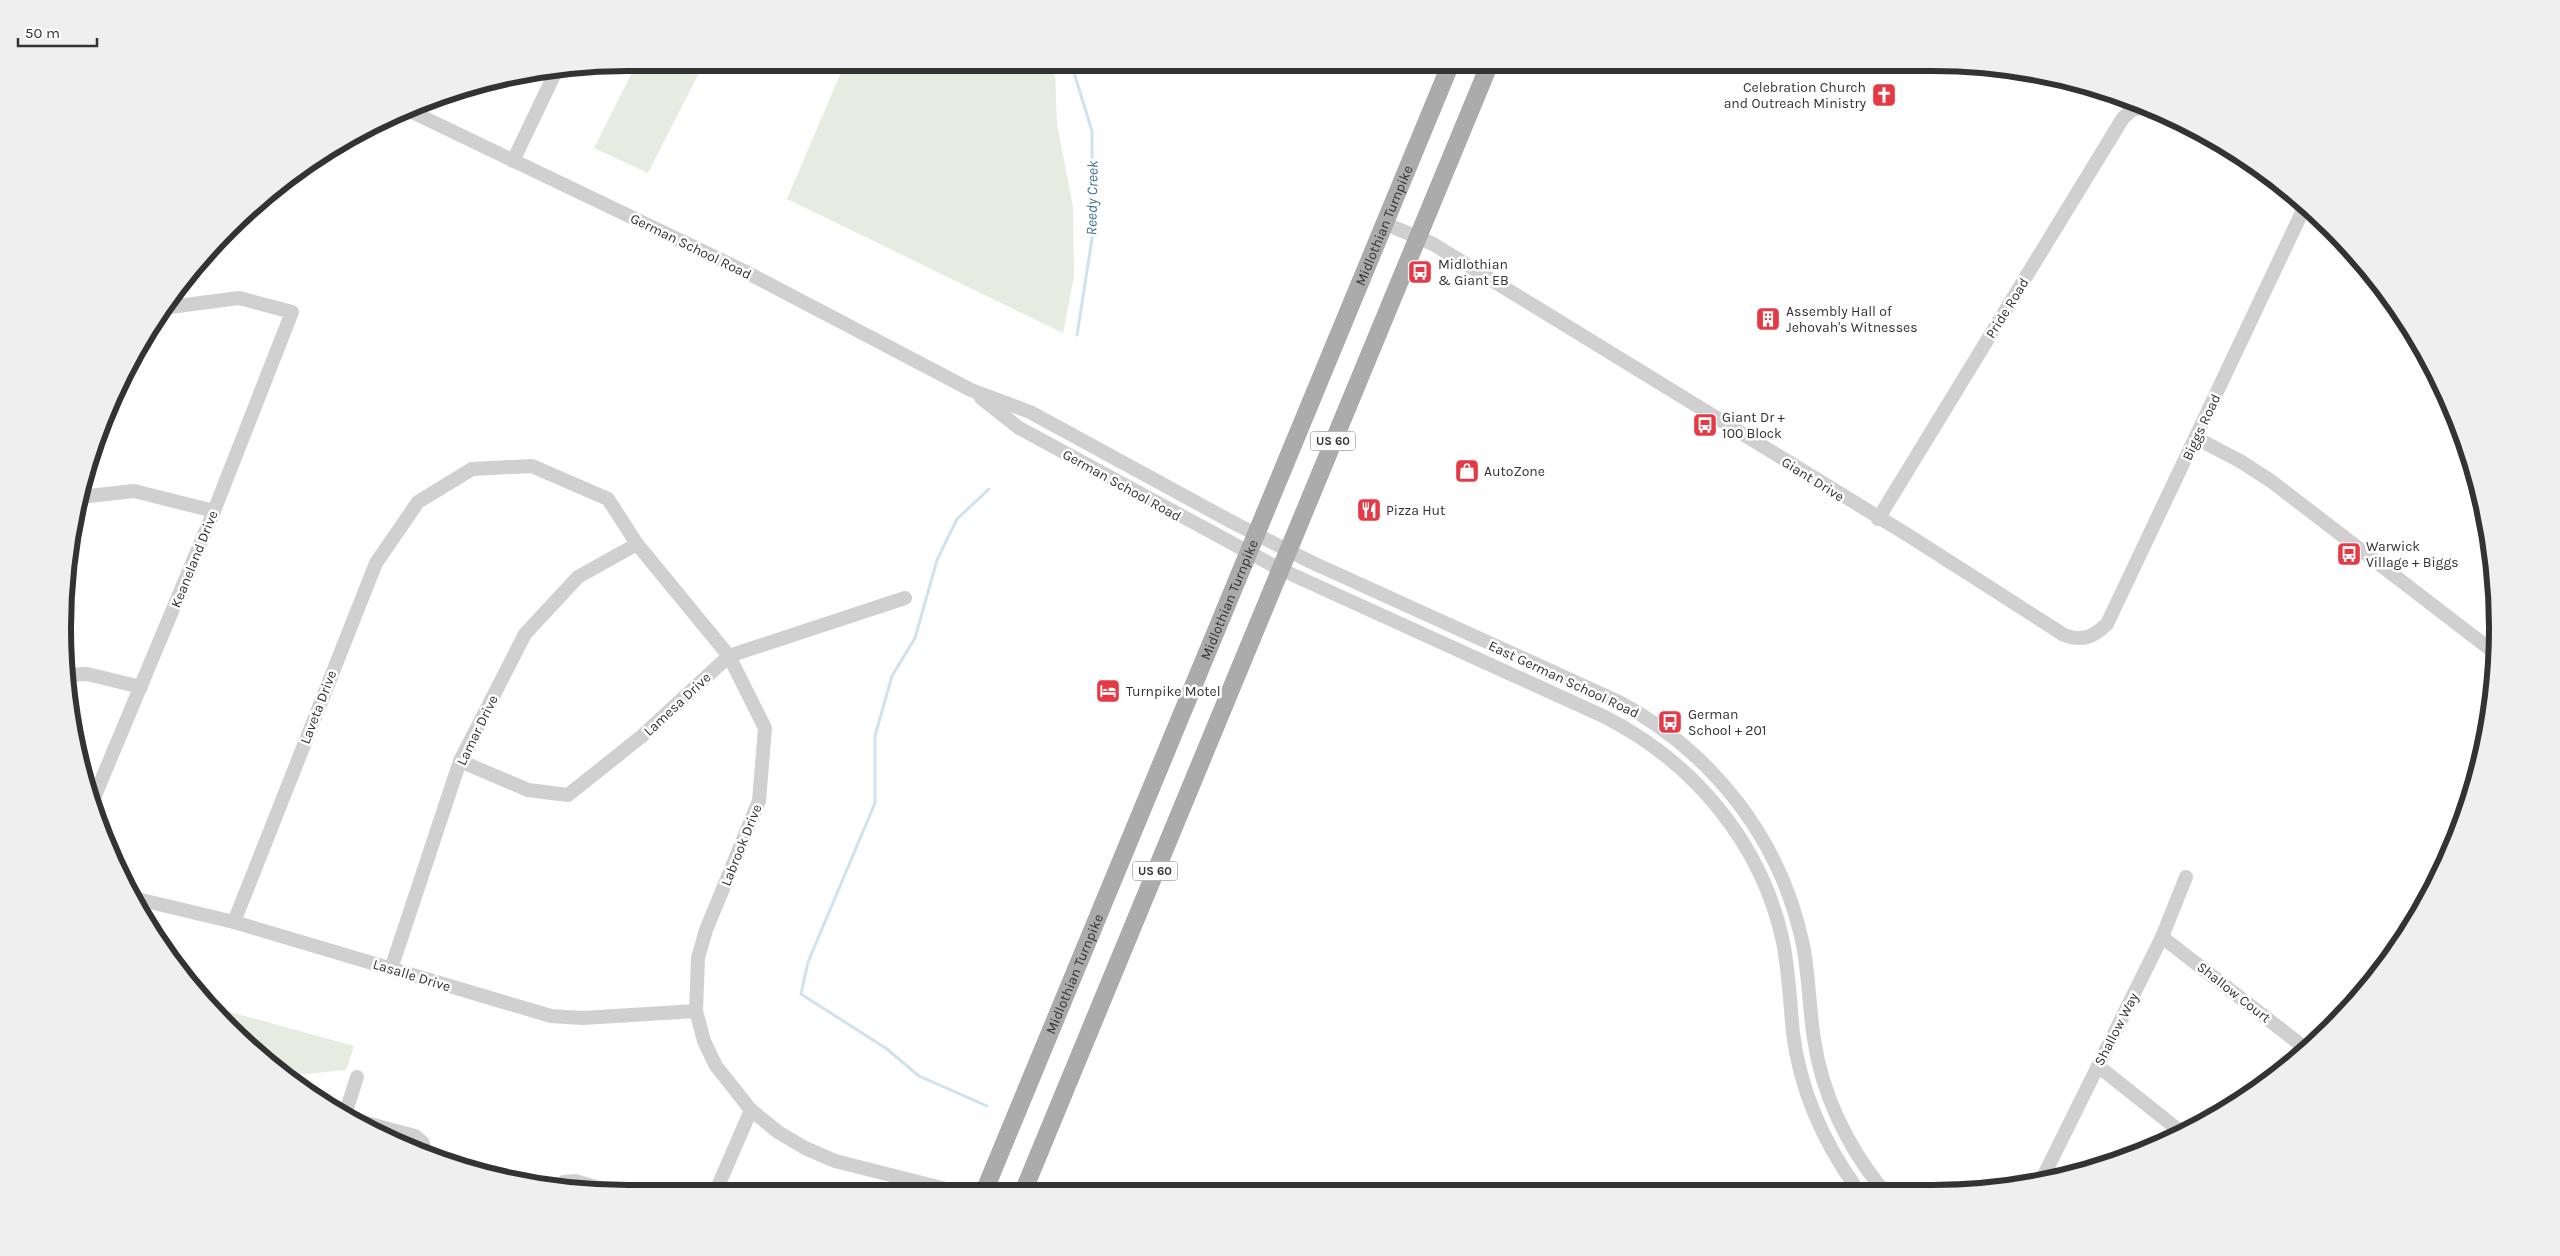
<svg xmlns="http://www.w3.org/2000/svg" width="2560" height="1256" font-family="Karla,sans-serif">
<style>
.green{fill:#e6ecdf}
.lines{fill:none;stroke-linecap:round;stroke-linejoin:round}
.stream{stroke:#cfe2ee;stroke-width:3}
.minor{stroke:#d0d0d0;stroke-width:14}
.major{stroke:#ababab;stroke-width:18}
.labels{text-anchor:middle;stroke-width:5;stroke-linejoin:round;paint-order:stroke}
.shield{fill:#fff;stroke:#707070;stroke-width:1}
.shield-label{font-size:12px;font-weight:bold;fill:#333}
.poi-label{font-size:14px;fill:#333;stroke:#fff;text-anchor:start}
.street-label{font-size:14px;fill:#333;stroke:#fff}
.water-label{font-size:15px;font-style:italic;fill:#3f7597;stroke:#fff}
.rim{fill:none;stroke:#333;stroke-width:6}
</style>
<rect width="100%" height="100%" fill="#fff"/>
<g class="green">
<path d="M637 63H704L648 173 594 148Z"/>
<path d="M845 63H1050L1055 71 1057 124 1073 207 1074 276 1063 333 787 199Z"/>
<path d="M212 1007 354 1046 346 1070 285 1076 255 1053Z"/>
</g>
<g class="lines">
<g class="stream">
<path d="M1071 63 1092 131V239L1077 335"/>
<path d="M987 1106 919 1076 887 1049 801 994 808 962 875 803V736L892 676 915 638 937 560 957 519 989 489"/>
</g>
<g class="minor">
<path d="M408 110 746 272 971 390 1030 412 1232 522 1311 562 1617 701C1712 751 1781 839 1803 945 1809 976 1809 1008 1814 1039 1822 1094 1847 1146 1882 1189"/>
<path d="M419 114 424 103"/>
<path d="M2246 158H2247"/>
<path d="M513 161 557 69"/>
<path d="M1384 223 1433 244 1911 537 2064 635C2083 642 2093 637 2107 624L2305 206"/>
<path d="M981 398 1019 428 1280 569 1603 716C1693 761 1762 843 1783 942 1789 972 1790 1003 1793 1033 1800 1090 1824 1143 1857 1189"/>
<path d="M2196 438 2240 461 2271 481 2495 653"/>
<path d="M80 497 134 491 214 511"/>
<path d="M1878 519 2123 118 2132 110 2148 106"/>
<path d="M66 675 87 674 141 687"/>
<path d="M460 761 528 790 568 795 642 736 729 656 905 598"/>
<path d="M91 805 214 511 292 312 239 298 162 308"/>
<path d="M133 898 234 922 551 1016 583 1018 696 1011"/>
<path d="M234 922 376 563 418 502 472 469 532 466 608 499 637 544 729 656 765 728 759 801 706 930 698 958 696 1011 704 1041 716 1066 751 1110 778 1132 805 1148 835 1161 958 1192"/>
<path d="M2162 937 2305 1048"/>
<path d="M391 969 460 761 525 634 578 577 637 544"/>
<path d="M2098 1066 2181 1132"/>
<path d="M345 1115 357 1077"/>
<path d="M355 1120 415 1136 423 1143 425 1155"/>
<path d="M2042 1179 2162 937 2186 877"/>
<path d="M559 1187 564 1182 575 1181 613 1192"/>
<path d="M715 1193 751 1110"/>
</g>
<g class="major">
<path id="s1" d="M984 1192 1451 63"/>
<path d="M1023 1192 1490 63"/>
</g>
</g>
<defs>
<symbol id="church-square" viewBox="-11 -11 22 22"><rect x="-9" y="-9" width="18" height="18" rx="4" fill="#e63946" stroke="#fff"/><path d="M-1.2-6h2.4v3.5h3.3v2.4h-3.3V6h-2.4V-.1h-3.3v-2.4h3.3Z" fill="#fff"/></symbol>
<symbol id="bus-square" viewBox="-11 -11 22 22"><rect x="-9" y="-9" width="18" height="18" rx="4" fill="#e63946" stroke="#fff"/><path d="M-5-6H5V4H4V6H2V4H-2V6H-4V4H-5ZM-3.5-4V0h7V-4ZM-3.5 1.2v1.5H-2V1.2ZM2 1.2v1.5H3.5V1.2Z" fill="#fff"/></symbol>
<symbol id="building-square" viewBox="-11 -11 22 22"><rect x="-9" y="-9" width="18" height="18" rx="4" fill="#e63946" stroke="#fff"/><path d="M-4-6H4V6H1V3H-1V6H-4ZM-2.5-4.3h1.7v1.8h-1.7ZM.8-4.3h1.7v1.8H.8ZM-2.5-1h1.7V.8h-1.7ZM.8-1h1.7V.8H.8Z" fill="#fff"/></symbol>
<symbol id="shop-square" viewBox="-11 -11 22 22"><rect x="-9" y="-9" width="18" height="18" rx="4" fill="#e63946" stroke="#fff"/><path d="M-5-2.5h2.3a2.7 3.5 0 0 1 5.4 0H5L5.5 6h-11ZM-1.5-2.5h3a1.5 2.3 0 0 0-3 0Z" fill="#fff"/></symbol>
<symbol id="restaurant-square" viewBox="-11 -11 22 22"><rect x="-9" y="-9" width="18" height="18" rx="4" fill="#e63946" stroke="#fff"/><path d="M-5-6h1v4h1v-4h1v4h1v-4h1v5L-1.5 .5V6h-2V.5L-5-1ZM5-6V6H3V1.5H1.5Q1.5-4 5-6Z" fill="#fff"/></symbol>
<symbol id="hotel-square" viewBox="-11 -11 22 22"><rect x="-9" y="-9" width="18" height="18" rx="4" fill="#e63946" stroke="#fff"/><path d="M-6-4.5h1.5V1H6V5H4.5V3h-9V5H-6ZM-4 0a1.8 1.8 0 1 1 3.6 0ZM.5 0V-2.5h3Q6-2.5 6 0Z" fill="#fff"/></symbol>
</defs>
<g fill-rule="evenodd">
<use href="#church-square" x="1870" y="81" width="28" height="28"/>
<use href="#bus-square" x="1406" y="258" width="28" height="28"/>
<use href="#building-square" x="1754" y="305" width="28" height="28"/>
<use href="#bus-square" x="1691" y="411" width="28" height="28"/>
<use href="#shop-square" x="1453" y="457" width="28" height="28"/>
<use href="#restaurant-square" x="1355" y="496" width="28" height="28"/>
<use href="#bus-square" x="2335" y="540" width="28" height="28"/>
<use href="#hotel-square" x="1094" y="677" width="28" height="28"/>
<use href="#bus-square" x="1656" y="708" width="28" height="28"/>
</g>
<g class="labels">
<g class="shield">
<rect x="1310.5" y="431.5" width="45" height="19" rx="4"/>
<rect x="1132.5" y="861.5" width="45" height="19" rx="4"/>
</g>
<g class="shield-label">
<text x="1333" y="445">US 60</text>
<text x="1155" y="875">US 60</text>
</g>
<g class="poi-label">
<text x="1866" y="92" text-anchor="end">Celebration Church<tspan x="1866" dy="16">and Outreach Ministry</tspan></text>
<text x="1438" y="269">Midlothian<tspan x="1438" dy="16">&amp; Giant EB</tspan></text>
<text x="1786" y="316">Assembly Hall of<tspan x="1786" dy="16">Jehovah's Witnesses</tspan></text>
<text x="1722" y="422">Giant Dr +<tspan x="1722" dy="16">100 Block</tspan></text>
<text x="1484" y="476">AutoZone</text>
<text x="1386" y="515">Pizza Hut</text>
<text x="2366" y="551">Warwick<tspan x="2366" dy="16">Village + Biggs</tspan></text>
<text x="1126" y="696">Turnpike Motel</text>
<text x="1688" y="719">German<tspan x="1688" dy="16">School + 201</tspan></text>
</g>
<g class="street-label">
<text dy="5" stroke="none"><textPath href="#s1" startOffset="1046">Midlothian Turnpike</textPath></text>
<text transform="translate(691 246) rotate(26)" y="5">German School Road</text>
<text transform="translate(2007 308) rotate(-58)" y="5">Pride Road</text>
<text transform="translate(2201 427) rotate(-65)" y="5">Biggs Road</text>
<text transform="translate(1813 479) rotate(32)" y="5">Giant Drive</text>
<text transform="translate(1122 485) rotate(29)" y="5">German School Road</text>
<text transform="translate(194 559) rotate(-68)" y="5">Keaneland Drive</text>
<text dy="5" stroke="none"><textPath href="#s1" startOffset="641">Midlothian Turnpike</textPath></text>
<text transform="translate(1564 679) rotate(25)" y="5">East German School Road</text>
<text transform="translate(677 704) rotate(-43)" y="5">Lamesa Drive</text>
<text transform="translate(318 707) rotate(-69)" y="5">Laveta Drive</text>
<text transform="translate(477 730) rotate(-64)" y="5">Lamar Drive</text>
<text transform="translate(741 845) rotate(-68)" y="5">Labrook Drive</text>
<text dy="5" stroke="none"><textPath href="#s1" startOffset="236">Midlothian Turnpike</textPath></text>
<text transform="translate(412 975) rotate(17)" y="5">Lasalle Drive</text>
<text transform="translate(2234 992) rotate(38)" y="5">Shallow Court</text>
<text transform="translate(2116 1029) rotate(-63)" y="5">Shallow Way</text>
</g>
<g class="water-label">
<text transform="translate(1092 198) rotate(-89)" y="5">Reedy Creek</text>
</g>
</g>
<path d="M0 0H2560V1256H0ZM628 71H1932A557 557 0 0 1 2489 628V628A557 557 0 0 1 1932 1185H628A557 557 0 0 1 71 628V628A557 557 0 0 1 628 71Z" fill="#efefef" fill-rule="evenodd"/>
<path class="rim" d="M628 71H1932A557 557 0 0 1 2489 628V628A557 557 0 0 1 1932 1185H628A557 557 0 0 1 71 628V628A557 557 0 0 1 628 71Z"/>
<path d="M18 38v8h79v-8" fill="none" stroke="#333333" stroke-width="2.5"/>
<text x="25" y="38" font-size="15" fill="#333333" stroke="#ffffff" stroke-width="4" paint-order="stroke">50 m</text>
</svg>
